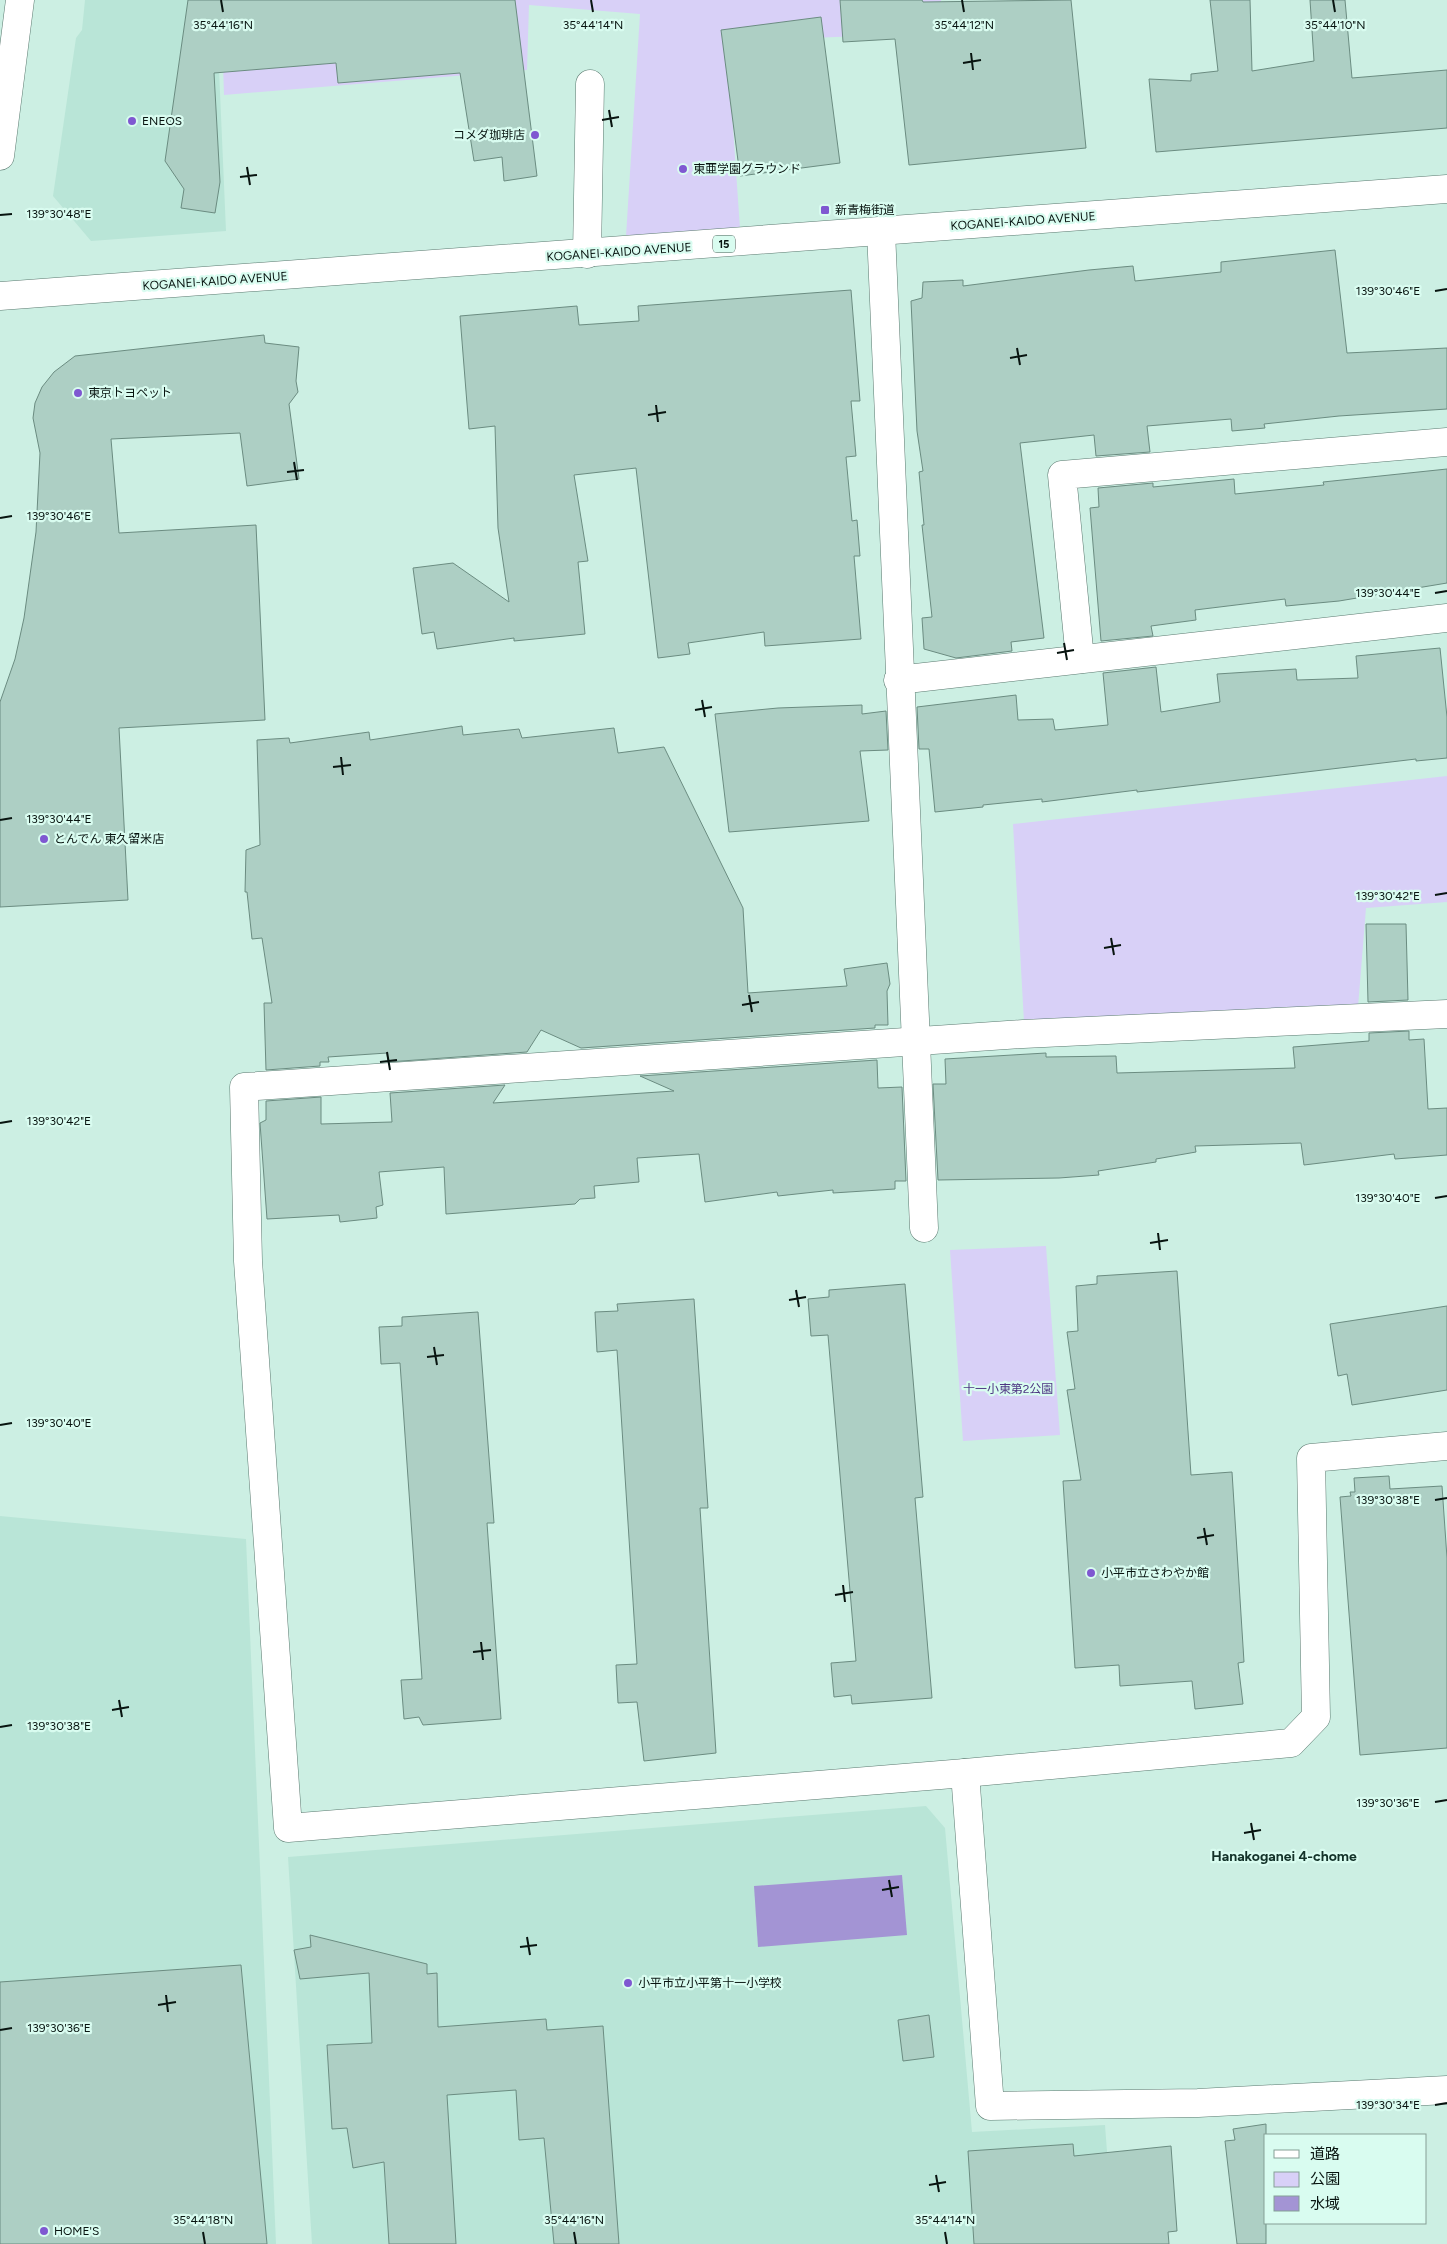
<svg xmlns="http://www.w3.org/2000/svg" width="1447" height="2244" font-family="Figtree,'Noto Sans JP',sans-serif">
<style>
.built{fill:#b9e5d7}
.green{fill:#d8d0f7}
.water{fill:#a394d4}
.building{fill:#adcfc4;stroke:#6b8c81}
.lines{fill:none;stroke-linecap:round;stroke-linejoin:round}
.street-casing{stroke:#5b7a70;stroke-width:29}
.primary-casing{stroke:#5b7a70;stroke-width:29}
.street{stroke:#fff;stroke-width:28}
.primary{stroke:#fff;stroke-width:28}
.ticks{fill:none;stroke:#081410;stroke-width:2}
.poi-dot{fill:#7f58d1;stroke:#d9fcf0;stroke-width:2}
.labels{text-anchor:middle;stroke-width:4.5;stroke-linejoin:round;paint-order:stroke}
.shield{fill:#d9fcf0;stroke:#475a53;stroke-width:1}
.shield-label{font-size:11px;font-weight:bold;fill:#081410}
.poi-label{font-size:12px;fill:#081410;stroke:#d9fcf0;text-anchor:start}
.street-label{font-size:12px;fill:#081410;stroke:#d9fcf0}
.park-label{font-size:12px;fill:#4d3582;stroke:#d9fcf0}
.neighbourhood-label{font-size:14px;font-weight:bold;fill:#133229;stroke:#d9fcf0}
.ticks-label{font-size:12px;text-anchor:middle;fill:#081410;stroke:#d9fcf0;stroke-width:4.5;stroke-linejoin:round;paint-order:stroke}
</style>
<rect width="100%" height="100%" fill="#ccefe3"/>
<g class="built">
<path d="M85 0H216L226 231 91 241 53 196 76 38 82 30Z"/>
<path d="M0 1516 246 1539 276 2244H0Z"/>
<path d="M926 1806 945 1828 972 2132 1105 2125 1114 2244H312L288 1857Z"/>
</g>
<g class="green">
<path d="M221 0H941L943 33 727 41 741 243 625 252 640 14 529 5 527 70 224 95Z"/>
<path d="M1447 776V902L1366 908 1358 1007 1024 1022 1013 824Z"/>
<path d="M1046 1246 1060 1435 963 1441 950 1250Z"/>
</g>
<path class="water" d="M902 1875 907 1935 758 1947 754 1886Z"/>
<g class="building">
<path d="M188 0H515L537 176 504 181 502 157 474 161 460 73 338 83 336 63 214 73 220 182 215 213 181 208 184 189 165 161Z"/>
<path d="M840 0H922L923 2 1071 0 1086 148 909 165 895 39 843 42Z"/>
<path d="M1210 0H1250L1252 71 1314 61 1310 0H1345L1352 78 1447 70V128L1156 152 1149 79 1191 81V74L1218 71Z"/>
<path d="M821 17 840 163 740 176 721 30Z"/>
<path d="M1335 250 1347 353 1447 348V409L1339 416 1264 424 1265 428 1232 431 1231 419 1147 426 1150 452 1096 456 1094 435 1020 443 1044 638 1011 642 1012 651 956 658 924 649 922 618 932 617 922 525H924L919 472 923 471 917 431 911 301 922 298 923 282 963 280V286L1089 270 1133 266 1135 281 1221 272V262Z"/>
<path d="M851 290 860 401H851L856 456 846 457 852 521 857 520 860 556H854L861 639 765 646 764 632 688 643 690 654 658 658 636 468 574 475 588 561 578 562 585 634 514 641V638L437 649 434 632 422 634 413 568 453 563 509 602 498 528 495 426 469 429 460 316 577 306 579 325 639 321 638 306Z"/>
<path d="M264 335 265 343 299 347 296 381 298 392 289 404 299 479 247 486 240 433 111 439 119 533 256 525 265 720 119 728 128 900 0 907V702L15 659 24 618 36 532 40 453 33 418 35 403 42 387 54 372 75 356Z"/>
<path d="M1447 469V583L1339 601 1286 606 1285 599 1195 610 1196 620 1151 626 1153 636 1101 641 1090 508 1099 507 1098 488 1153 483V487L1234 479 1235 494 1324 485 1323 482Z"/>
<path d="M1440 648 1447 717V758L1416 761V759L1137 792V790L1042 802V799L983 805V807L935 812 929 749H919L917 707 1016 695 1018 720 1053 719 1055 730 1108 725 1103 673 1156 667 1161 712 1220 702 1217 674 1296 669 1297 680 1358 678 1356 656Z"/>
<path d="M862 705V714L886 711 888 750 860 751 869 821 729 832 715 714 778 708Z"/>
<path d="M462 726 463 735 519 729 522 738 614 728 618 753 664 747 743 908 748 993 847 986 844 969 887 963 890 984 887 991 888 1025H875V1028L581 1048 541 1030 527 1052 388 1062 387 1053 328 1057 329 1062H320V1066L266 1070 264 1003H272L262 938 252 939 247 892H245L246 850 260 845 257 740 289 738 290 743 369 732 370 740Z"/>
<path d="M1366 924H1406L1408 1000 1368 1002Z"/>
<path d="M1409 1031V1040L1424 1039 1428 1109 1447 1108V1155L1395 1159 1394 1154 1304 1165 1301 1143 1195 1146 1196 1152 1156 1159V1162L1098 1171 1099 1175 1059 1178 938 1180 933 1084H946L945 1059 1046 1053V1057L1116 1056 1117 1073 1295 1068 1293 1047 1369 1041V1033Z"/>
<path d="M877 1060 878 1088 902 1087 906 1181H895V1189L833 1193V1190L778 1196 777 1192 705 1202 699 1154 637 1158 639 1182 594 1186 595 1198 580 1199 575 1204 446 1214 444 1167 379 1172 383 1205 376 1207 377 1218 340 1222 339 1215 267 1219 260 1123 266 1120V1101L321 1097V1124L392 1122 390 1093 505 1085 493 1103 674 1091 640 1076Z"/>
<path d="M1177 1271 1191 1475 1232 1472 1244 1662 1238 1663 1243 1704 1195 1709 1192 1681 1120 1686 1119 1665 1075 1668 1063 1481 1081 1480 1067 1390 1075 1389 1067 1332 1078 1331 1076 1286 1097 1284V1276Z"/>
<path d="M905 1284 923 1497 915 1498 932 1698 852 1704 851 1695 834 1697 831 1663 856 1661 828 1335 811 1336 808 1299 829 1297V1290Z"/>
<path d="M694 1299 708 1508H700L716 1753 644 1761 637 1702 618 1703 616 1665 637 1664 617 1350 597 1352 595 1312 618 1311 617 1304Z"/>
<path d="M1447 1306V1390L1352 1405 1347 1374 1338 1376 1330 1324Z"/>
<path d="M478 1312 494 1523H487L501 1719 423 1725 419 1717 404 1719 401 1680 422 1679 400 1363 381 1364 379 1327 402 1326V1317Z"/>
<path d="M1389 1476 1390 1489 1442 1486 1447 1558V1748L1360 1755 1340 1497 1351 1496 1350 1492H1355L1354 1478Z"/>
<path d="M310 1935 427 1964V1974L437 1973 438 2027 546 2019 547 2030 603 2026 619 2244H554L544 2138 519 2140 516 2090 447 2095 456 2244H389L384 2162 353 2168 347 2128 332 2129 327 2045 372 2043 369 1973 300 1979 294 1950 311 1947Z"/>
<path d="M241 1965 267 2244H0V1982Z"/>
<path d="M929 2015 934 2057 903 2061 898 2020Z"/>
<path d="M1266 2124V2244H1237L1225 2141 1235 2140 1233 2129Z"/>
<path d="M1073 2144 1074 2156 1171 2146 1177 2231 1168 2232 1169 2244H974L968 2151Z"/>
</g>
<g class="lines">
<defs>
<g id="street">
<path d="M881 231 924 1228"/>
<path d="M587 254 590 84"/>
<path d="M1080 659 1062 475 1447 442"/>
<path d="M898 680 1447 618"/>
<path d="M1447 1014 1023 1034 244 1087 248 1261 288 1828 965 1773 990 2106 1198 2103 1447 2090"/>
<path d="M965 1773 1291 1743 1316 1717 1311 1458 1447 1446"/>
</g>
<g id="primary">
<path d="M0 156 20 0"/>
<path d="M0 296 1447 189"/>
</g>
</defs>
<use href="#street" class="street-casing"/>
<use href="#primary" class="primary-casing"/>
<use href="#street" class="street"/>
<use href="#primary" class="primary"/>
</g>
<path class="ticks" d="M221 0 223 12M591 0 593 12M962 0 964 12M1333 0 1335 12M971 53 973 70M963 63 981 60M609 110 612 127M602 120 619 117M247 167 250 185M240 177 257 175M0 215 12 214M1435 291 1447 289M1017 348 1020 365M1010 358 1027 355M656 405 658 422M648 415 666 412M294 462 297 480M287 472 304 470M0 518 12 516M1435 593 1447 591M1064 643 1067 660M1057 653 1074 650M702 700 705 717M695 710 712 707M341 757 343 775M333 767 351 765M0 820 12 818M1435 895 1447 893M1111 938 1114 955M1104 948 1121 945M749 995 752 1012M742 1005 759 1002M387 1052 390 1070M380 1062 397 1060M0 1123 12 1121M1435 1198 1447 1196M1158 1233 1160 1250M1150 1243 1168 1240M796 1290 799 1307M789 1300 806 1297M434 1347 437 1365M427 1357 444 1355M0 1425 12 1423M1435 1500 1447 1498M1204 1528 1207 1545M1197 1538 1214 1535M843 1585 845 1602M835 1595 853 1592M481 1642 483 1660M473 1652 491 1650M119 1700 122 1717M112 1710 129 1707M0 1727 12 1725M1435 1802 1447 1800M1251 1823 1254 1840M1244 1833 1261 1830M889 1880 892 1897M882 1890 899 1887M527 1937 530 1955M520 1947 537 1945M166 1995 168 2012M158 2005 176 2002M0 2030 12 2028M1435 2105 1447 2103M936 2175 939 2192M929 2185 946 2182M203 2232 205 2244M574 2232 576 2244M945 2232 947 2244"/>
<g class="poi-dot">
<circle cx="132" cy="121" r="5"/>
<circle cx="535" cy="135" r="5"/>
<circle cx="683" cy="169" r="5"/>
<rect x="820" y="205" width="10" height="10" rx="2.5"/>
<circle cx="78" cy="393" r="5"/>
<circle cx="44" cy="839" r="5"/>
<circle cx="1091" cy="1573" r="5"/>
<circle cx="628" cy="1983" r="5"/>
<circle cx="44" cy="2231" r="5"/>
</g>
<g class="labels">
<rect class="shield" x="713" y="235.5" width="22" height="17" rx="4"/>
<g class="shield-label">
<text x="724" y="248">15</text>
</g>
<g class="poi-label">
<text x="142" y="125">ENEOS</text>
<text x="525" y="139" text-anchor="end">コメダ珈琲店</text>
<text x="693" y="173">東亜学園グラウンド</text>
<text x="835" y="214">新青梅街道</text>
<text x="88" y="397">東京トヨペット</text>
<text x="54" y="843">とんでん 東久留米店</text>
<text x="1101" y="1577">小平市立さわやか館</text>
<text x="638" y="1987">小平市立小平第十一小学校</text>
<text x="54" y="2235">HOME'S</text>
</g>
<g class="street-label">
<text transform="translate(1023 221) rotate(-4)" y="4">KOGANEI-KAIDO AVENUE</text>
<text transform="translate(619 252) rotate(-4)" y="4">KOGANEI-KAIDO AVENUE</text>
<text transform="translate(215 281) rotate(-4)" y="4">KOGANEI-KAIDO AVENUE</text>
</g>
<g class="park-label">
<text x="1008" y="1393">十一小東第2公園</text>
</g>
<g class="neighbourhood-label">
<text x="1284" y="1861">Hanakoganei 4-chome</text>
</g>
</g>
<g class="ticks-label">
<text x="1335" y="29">35°44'10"N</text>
<text x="223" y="29">35°44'16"N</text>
<text x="593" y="29">35°44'14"N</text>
<text x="964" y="29">35°44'12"N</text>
<text x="59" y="218">139°30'48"E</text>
<text x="1388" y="295">139°30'46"E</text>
<text x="59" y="520">139°30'46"E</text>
<text x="1388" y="597">139°30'44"E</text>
<text x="59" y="823">139°30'44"E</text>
<text x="1388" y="900">139°30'42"E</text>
<text x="59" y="1125">139°30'42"E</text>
<text x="1388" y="1202">139°30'40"E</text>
<text x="59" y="1427">139°30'40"E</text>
<text x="1388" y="1504">139°30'38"E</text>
<text x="59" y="1730">139°30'38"E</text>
<text x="1388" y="1807">139°30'36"E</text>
<text x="59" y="2032">139°30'36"E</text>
<text x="1388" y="2109">139°30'34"E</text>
<text x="203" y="2224">35°44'18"N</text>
<text x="574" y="2224">35°44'16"N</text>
<text x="945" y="2224">35°44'14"N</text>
</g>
<rect x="1264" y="2134" width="162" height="90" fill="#d9fcf0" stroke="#859f96"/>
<rect x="1274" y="2150" width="25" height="8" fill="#ffffff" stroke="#859f96"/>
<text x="1310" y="2159" font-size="15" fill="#081410">道路</text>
<rect x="1274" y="2172" width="25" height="15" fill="#d8d0f7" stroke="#859f96"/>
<text x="1310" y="2184" font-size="15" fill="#081410">公園</text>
<rect x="1274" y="2196" width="25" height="15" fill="#a394d4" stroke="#859f96"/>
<text x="1310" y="2209" font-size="15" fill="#081410">水域</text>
</svg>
